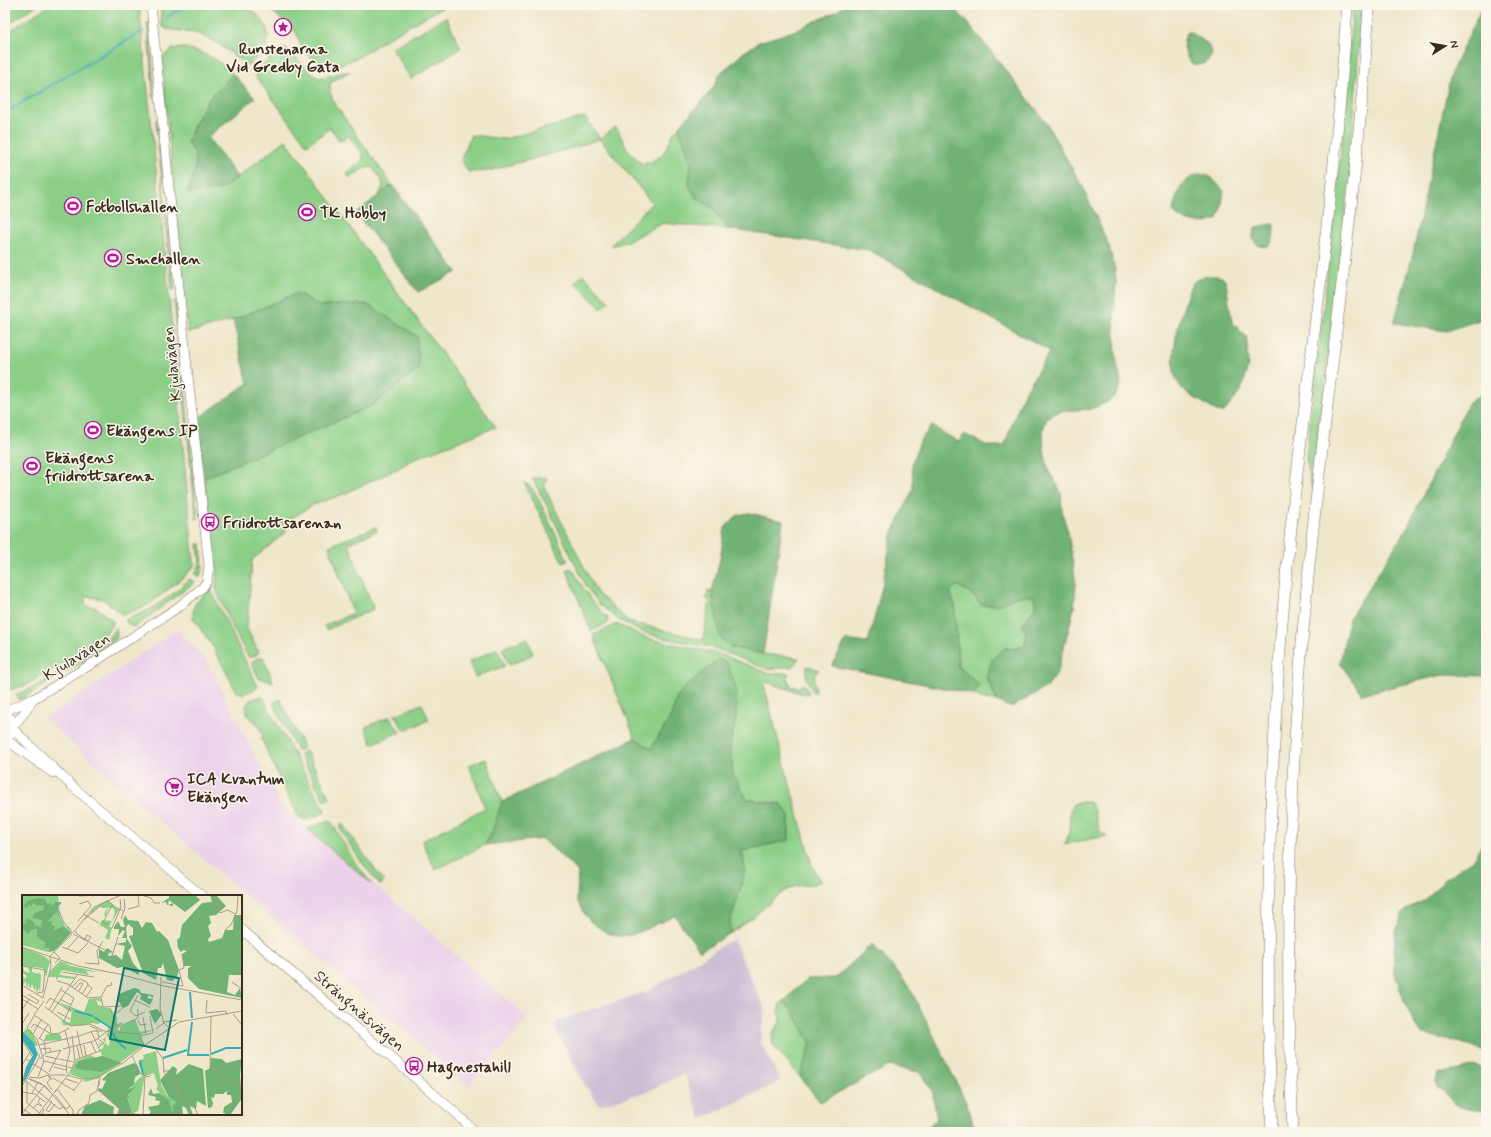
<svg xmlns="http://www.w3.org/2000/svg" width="1491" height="1137" font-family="Mynerve,sans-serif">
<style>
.built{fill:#ecd1ea}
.industrial{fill:#cbbfd5}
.green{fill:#8bcf87;stroke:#637c52}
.forest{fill:#70b274;stroke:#566e49}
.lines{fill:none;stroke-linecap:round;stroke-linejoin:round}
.stream{stroke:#3cadb5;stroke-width:2.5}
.secondary-casing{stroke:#7a6c5b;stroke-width:10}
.highway-casing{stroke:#7a6c5b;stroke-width:12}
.secondary{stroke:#fff;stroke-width:9}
.highway{stroke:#fff;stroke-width:11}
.labels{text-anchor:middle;stroke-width:3;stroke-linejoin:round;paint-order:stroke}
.poi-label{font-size:16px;font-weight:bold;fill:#3b2a1e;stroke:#fbf7ec;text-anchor:start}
.street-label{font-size:16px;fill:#3b2a1e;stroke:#fbf7ec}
.inset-river{fill:none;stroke:#3cadb5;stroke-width:2}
.inset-road{fill:none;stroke:#a79b86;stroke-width:1}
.view{fill:#0f766e;fill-opacity:0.15;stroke:#0f766e;stroke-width:2}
.inset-edge{fill:none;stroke:#3b2a1e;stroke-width:2}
</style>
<rect width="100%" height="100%" fill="#fbf7ec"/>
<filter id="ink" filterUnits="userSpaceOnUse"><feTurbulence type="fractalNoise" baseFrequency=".025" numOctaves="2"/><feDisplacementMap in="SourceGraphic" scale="8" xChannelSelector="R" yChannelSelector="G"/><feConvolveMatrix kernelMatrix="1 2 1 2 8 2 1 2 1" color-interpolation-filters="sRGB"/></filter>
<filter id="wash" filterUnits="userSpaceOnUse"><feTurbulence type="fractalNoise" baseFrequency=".012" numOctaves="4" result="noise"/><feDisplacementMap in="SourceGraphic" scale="16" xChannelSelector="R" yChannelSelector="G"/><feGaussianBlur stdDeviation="0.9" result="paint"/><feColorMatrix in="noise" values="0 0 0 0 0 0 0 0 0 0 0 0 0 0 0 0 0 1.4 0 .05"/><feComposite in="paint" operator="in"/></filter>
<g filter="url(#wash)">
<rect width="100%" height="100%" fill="#efe7cb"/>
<path class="built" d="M177 630 205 659 282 807 408 913 528 1018 469 1086 229 881 44 719Z"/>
<path class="industrial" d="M733 939 765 1010 760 1041 781 1081 701 1119 684 1074 646 1092 599 1105 585 1085 554 1026 559 1020 649 991Z"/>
<g class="green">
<path d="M5 5H37L5 26Z"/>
<path d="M50 5H139L170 305 193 555 195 565 185 576 150 604 123 615 103 599 85 596V605L97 608 114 622 98 643 26 685 5 691V34Z"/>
<path d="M160 5H246C252 10 260 16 264 23 275 41 261 56 247 65L220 45 199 34 166 29 162 26Z"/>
<path d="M265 5H447L394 34 357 58 336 66 321 63 309 56 302 48 296 32Z"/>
<path d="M1353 5H1362L1349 181 1312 489 1306 458 1339 174Z"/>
<path d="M446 17 461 48 411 79 392 48Z"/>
<path d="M147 23H150L154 98Z"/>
<path d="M185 48C206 53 218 59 233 74L213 94 198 116 187 143 193 149 197 160 222 189 286 140 496 427 413 459 397 469 346 493 313 505 283 523 286 532 252 560 247 629 259 653 252 657H248L230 622 216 589 217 578V566L213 556 210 517 204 478 371 406 367 304 319 306 298 293 233 320 188 333 162 65V57L173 49Z"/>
<path d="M281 49H288L311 73 318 78 350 71 330 83V92L334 103 392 185 379 196 383 185 381 179 372 167 364 168 350 178 347 175 349 171 362 161 363 155 357 145 348 136 340 141 330 128 307 145 256 77 255 73 274 54Z"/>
<path d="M585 117 600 139 616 127 627 148 641 164C650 163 662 157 666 149 672 139 669 137 679 127L691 162 689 185 696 197 714 209 727 229 663 223 626 242 610 246 652 203 600 139 569 149 488 171 468 172 461 159 471 135 505 139Z"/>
<path d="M156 119 157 121 165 204H164Z"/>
<path d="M165 213H166L175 290H172Z"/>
<path d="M583 274 609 302 601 309 575 283Z"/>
<path d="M176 300 198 519H196L174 301Z"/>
<path d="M532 478H547L544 487 597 593 630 622 703 640 710 600 706 599 708 591 712 592 716 609 730 647 763 654 799 658 792 667 767 669 714 648 659 637 640 631 619 620 599 604 586 586 546 504Z"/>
<path d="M524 482 532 488 539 500 568 561 563 563Z"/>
<path d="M376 527 377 531 348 543 373 607 372 610 326 630 324 626 353 613 329 546Z"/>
<path d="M198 544H201L203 568 199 578 195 574 200 564Z"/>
<path d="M571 568 573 570C583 589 592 603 608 618L607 624 591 631 568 573 567 569Z"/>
<path d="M189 579 195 582 135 627 129 625 125 620 149 610 174 593Z"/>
<path d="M956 585 971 593 981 605H998L1019 596H1033L1037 604 1022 626 1026 632 1025 645 1016 649 1005 648 987 677 997 701 981 698 974 694 979 684 958 667 955 606 950 592Z"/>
<path d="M208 590 212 592 258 687 256 689 243 694 236 691 213 647 193 618V611L195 604Z"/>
<path d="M617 624 647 638 723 655 767 673H789L787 678 792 687H799L804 684 809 693 804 694 763 681 785 767 812 865 818 878 822 881 813 884 797 886 784 891 753 917 731 933 730 922 739 893 745 869 742 851 789 840V815L781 804 747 799 733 775 730 747 736 717 719 659 688 684 677 698 670 718 651 749 635 738 593 635Z"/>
<path d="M116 627 117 636 115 640 91 657 20 700 16 695 40 684 94 651 105 643Z"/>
<path d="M527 638 533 654 509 665 502 648Z"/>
<path d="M497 649 505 666 475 677 469 662Z"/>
<path d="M263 657 273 682 259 678 251 663 256 659Z"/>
<path d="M807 666 819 670 815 674 814 680 816 691 813 692 806 677Z"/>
<path d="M262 696 325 811 320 815 305 820 299 817 280 780 261 738 263 736 256 721 254 722 248 716 246 706 250 700Z"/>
<path d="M280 699 304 748 299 750 296 749 273 703Z"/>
<path d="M422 704 429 720 405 730 403 729 395 715Z"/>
<path d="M390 717 400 732 372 744 365 727Z"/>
<path d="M306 751 330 798 325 801 299 754Z"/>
<path d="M486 759 502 802 492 832 485 845 435 870 422 841 485 808 469 765Z"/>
<path d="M1083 802H1088L1092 805 1100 831 1103 834 1107 836 1064 844C1072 833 1068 818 1072 805L1076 803Z"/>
<path d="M328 821 332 823 356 864 372 884 307 829Z"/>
<path d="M342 824 384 882 380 885C364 867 351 847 339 827Z"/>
<path d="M784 1001 794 1013 811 1044 800 1077 773 1045 772 1034 780 1022 779 1005Z"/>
</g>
<g class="forest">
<path d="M844 5H949L965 19 1033 105 1046 123 1083 187 1109 246 1115 270 1116 283 1114 316 1116 358 1121 382 1119 388 1115 396 1108 402 1091 409 1060 411 1052 415 1046 421 1043 430 1044 451 1049 472 1058 486 1061 494 1062 512 1068 532 1076 585 1074 608 1058 671 1048 686 1014 706H1006L997 701 987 677 992 659 1005 648 1016 649 1025 645 1026 632 1022 626 1037 604 1033 596H1019L998 605H981L971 593 957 585 950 592 955 606 958 667 979 684 974 694 832 666 846 640 868 643 882 587 892 535 913 489 912 463 921 439 932 426 959 442 964 434 988 446H1004L1023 395 1050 351 869 250 727 229 714 209 696 197 689 185 691 162 679 127 714 87 719 75 743 53 759 42 791 32 838 11Z"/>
<path d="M1483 5H1486V318L1446 331 1394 323 1412 258 1451 73Z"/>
<path d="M1187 32C1193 32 1196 36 1201 39 1212 47 1218 57 1202 64 1199 65 1196 66 1193 64 1189 62 1187 58 1186 54 1183 48 1183 38 1187 32Z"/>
<path d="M233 74 255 98 208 137 237 177 222 189 187 193C193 174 203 159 187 143L198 116 213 94Z"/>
<path d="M1200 174 1211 177 1224 191 1221 210 1218 219C1214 220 1209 222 1205 223 1195 223 1178 221 1173 211 1176 194 1181 179 1200 174Z"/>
<path d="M392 185 457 272 418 292 356 213Z"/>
<path d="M1272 224 1274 225C1274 230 1274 238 1272 242 1267 252 1245 245 1256 227Z"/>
<path d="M1217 276 1222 277 1226 282 1232 322 1246 336 1247 343 1248 364 1244 383 1240 392 1224 412H1221C1214 411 1208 406 1202 402 1192 397 1182 391 1177 381 1166 361 1183 306 1191 285 1198 276 1206 276 1217 276Z"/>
<path d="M298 293 319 306 367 304 417 336 419 369 371 406 204 478 197 419 248 383 233 320Z"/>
<path d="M1486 390V676L1443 675 1362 694 1340 663 1349 619 1407 528 1468 404Z"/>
<path d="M749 513 783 521 763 654 730 647 720 637 712 592 720 559 725 528 731 521 738 515Z"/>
<path d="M719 659 727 663 737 691 736 717 730 747 733 775 747 799 781 804 789 815V840L742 851 745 869 739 893 730 922 731 933 700 951 675 916 632 935 617 936 607 933 591 922 583 912 577 900 578 872 543 839 485 845 492 832 502 802 635 738 651 749 670 718 677 698 688 684Z"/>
<path d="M1486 843V1053L1473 1046 1453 1041 1435 1038 1421 1033 1415 1025 1404 1001 1394 970V952L1396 932 1402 914 1408 908 1426 900 1444 880 1475 858 1480 847Z"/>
<path d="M872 944 900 975 912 992 962 1094 970 1112 975 1132H922L937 1119 932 1090 919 1072 889 1066 820 1102 800 1077 811 1044 794 1013 784 1001 807 979 836 978Z"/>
<path d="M1476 1066 1486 1069V1111C1475 1110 1463 1110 1454 1103 1448 1098 1445 1091 1437 1088L1436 1081 1438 1074C1452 1072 1462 1067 1476 1066Z"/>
</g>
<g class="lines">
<g class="stream">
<path d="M167 17 187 5"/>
<path d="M5 116 9 110 143 31"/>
</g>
</g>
</g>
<g filter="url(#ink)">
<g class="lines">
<defs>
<g id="secondary">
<path d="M5 711 33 699 90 665 177 608 202 588 207 581 209 566 186 358 151 5"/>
<path d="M5 714C13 718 15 725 11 734"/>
<path d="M14 725 25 712 33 699"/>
<path d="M13 729 72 786 202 896"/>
<path d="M5 739 53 773"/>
<path d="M241 929 456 1113 475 1132"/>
</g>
<g id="highway">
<path d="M1272 1132C1264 950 1269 769 1285 587 1303 393 1336 200 1347 5"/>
<path d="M1293 1132C1284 954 1289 776 1306 598 1324 400 1357 204 1369 5"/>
</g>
</defs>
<use href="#secondary" class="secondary-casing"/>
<use href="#highway" class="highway-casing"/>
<use href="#secondary" class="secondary"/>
<use href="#highway" class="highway"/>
</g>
</g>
<defs>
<symbol id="sight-ring" viewBox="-11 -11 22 22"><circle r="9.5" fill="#fbf7ec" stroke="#b5179e" stroke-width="1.5"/><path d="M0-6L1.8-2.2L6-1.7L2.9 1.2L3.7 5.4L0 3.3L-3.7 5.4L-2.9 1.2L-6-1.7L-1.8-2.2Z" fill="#b5179e"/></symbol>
<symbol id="stadium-ring" viewBox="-11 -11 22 22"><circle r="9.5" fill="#fbf7ec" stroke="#b5179e" stroke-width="1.5"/><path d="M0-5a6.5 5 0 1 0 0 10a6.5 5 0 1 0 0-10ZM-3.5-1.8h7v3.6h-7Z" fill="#b5179e"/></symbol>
<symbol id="bus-ring" viewBox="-11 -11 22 22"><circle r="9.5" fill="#fbf7ec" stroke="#b5179e" stroke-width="1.5"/><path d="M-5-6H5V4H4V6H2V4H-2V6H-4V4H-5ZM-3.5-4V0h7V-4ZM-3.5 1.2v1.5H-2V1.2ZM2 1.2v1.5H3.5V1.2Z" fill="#b5179e"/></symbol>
<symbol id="supermarket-ring" viewBox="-11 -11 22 22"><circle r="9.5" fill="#fbf7ec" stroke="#b5179e" stroke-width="1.5"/><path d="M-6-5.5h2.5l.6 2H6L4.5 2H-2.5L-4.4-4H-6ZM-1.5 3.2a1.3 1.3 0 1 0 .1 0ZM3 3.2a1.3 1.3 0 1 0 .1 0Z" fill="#b5179e"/></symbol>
</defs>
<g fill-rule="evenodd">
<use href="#sight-ring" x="273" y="17" width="20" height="20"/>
<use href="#stadium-ring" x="63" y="196" width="20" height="20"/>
<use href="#stadium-ring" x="297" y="202" width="20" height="20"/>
<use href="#stadium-ring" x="103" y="248" width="20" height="20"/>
<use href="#stadium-ring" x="83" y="420" width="20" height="20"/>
<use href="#stadium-ring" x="22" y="456" width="20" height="20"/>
<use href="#bus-ring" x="200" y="512" width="20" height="20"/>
<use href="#supermarket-ring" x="164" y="777" width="20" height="20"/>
<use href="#bus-ring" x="404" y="1056" width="20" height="20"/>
</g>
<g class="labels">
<g class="poi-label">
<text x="283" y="54" text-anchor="middle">Runstenarna<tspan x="283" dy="18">Vid Gredby Gata</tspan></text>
<text x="86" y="212">Fotbollshallen</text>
<text x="320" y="218">TK Hobby</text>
<text x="126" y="264">Smehallen</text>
<text x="106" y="436">Ekängens IP</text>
<text x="45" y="463">Ekängens<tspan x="45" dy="18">friidrottsarena</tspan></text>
<text x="223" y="528">Friidrottsarenan</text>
<text x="187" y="784">ICA Kvantum<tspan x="187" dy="18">Ekängen</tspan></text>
<text x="427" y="1072">Hagnestahill</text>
</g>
<g class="street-label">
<text transform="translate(171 364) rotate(-96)" y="6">Kjulavägen</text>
<text transform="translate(76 656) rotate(-32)" y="6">Kjulavägen</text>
<text transform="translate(360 1010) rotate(41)" y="6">Strängnäsvägen</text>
</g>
</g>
<g transform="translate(22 895)">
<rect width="220" height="220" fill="#efe7cb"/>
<path d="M0 0H36L38 21 44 33 46 31 51 36 45 33 49 38 36 53 26 57 0 50ZM85 5 97 15 87 31 90 33 87 45 83 43 86 35 78 30 75 35 80 25 90 26 93 17 91 13H89L87 17 88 13 86 12 84 21 82 20 85 13 78 11 68 19 69 15ZM0 52 22 61 28 66 24 82 21 73 10 72V77L16 79 15 73 16 77 19 80 18 98 17 92 15 98 13 91V96L10 89 8 94 6 87V92H5L3 85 2 90 0 88V80L3 84 5 81 0 78 2 72V76L8 78 6 74 9 72 0 71ZM38 66 50 70 42 69 45 70 77 77 64 76 67 80 74 79 67 80 40 75 36 81 40 77 38 80 53 82 52 84 36 82 35 86 34 82H27L28 76ZM78 103 80 107 74 105 76 110 89 114 95 122V129L101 127V128L91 136H86V131L79 126 77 129 70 128 59 131 41 130 40 126 38 129 40 125 48 128 50 116H48L37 107 62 117 67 104ZM113 124 118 137 134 134 118 140 122 150 77 183 78 187V189L75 195 77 183 63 187 61 186 64 185 48 179 54 166 69 160 73 163 80 161 78 155 81 153 82 149 77 150V148L83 149 81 144 84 142 83 148 87 151 88 144 84 140 86 137H93L94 133 98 136V132ZM4 134 9 135 16 150 11 152 7 148 8 145 1 138ZM28 139H38L40 145 22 146 24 140ZM134 156 139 189 145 201 148 200 154 207 150 211 151 219 147 207 134 194 136 191 132 178 123 181 116 216 107 220 110 217 105 202H108L106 200 111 194 110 192 106 194 121 180 116 168 122 163 121 160Z" fill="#8bcf87"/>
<path d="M147 0H173L178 5 163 17 147 5 146 10 151 8V11L145 10 144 7 139 8 147 3ZM188 0H194L204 11 194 20 187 21 189 28 186 31 189 41 186 44 187 47 200 43 203 35H211L212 20H220V80H207L205 97 213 100 218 93 220 103 177 94 166 83V73L170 71H162L160 59 165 56 161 55 159 57 156 53 155 45 158 42 160 30 180 8 190 7ZM17 3 23 4 25 9 29 8 30 12 33 7H40L36 12 37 23 35 16 26 26H31L29 29 33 32 32 36 41 31 49 38 32 56 26 57 28 53H22L24 48 15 42V34L9 35 6 39 0 33V28L6 29 3 27 5 23 11 26 13 31 19 32 20 25 10 23 13 18 21 15 22 10 15 11 11 8 9 12 8 9 4 13 2 11 5 6ZM103 20 106 25 116 26 120 33 124 27 130 28 135 37 137 36 146 45 157 75 154 85 153 82 151 86 145 85 141 68 139 73H136L134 85 121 78 107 41 111 40V33L106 29 104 33 105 44 110 51 106 56 111 68 117 75V80L101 72 95 73 77 63V54L82 57 85 53 91 57H87L86 61 94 60 100 65 103 51 94 49 104 47V43H100L103 36 101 35 96 41 97 34H92V32L96 26 99 32H103L101 25ZM112 93 117 94 119 98 131 100V103L127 100 125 103 131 104 128 110 118 104 119 100 115 97 106 111 101 113 95 103 97 99ZM135 114 140 119 133 129 127 116ZM80 161 100 168 79 177 55 174 53 171 57 166ZM189 163 200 164 204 168 220 164 218 180 220 206 219 205 208 220 201 218 202 212 210 207 209 200H205V196L201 199H193L192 203 189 202 191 208 190 212 186 213 183 176 188 173ZM112 168 116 171 118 179 113 182 112 189 106 194 113 192 106 200 109 204 105 202 110 217 107 220H95L97 214 76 195 77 193 80 194 84 186 80 185 86 178ZM167 169 181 174 184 211 175 206 174 214 168 211 171 220H167L164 213 160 211 161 220H126L129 217 126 212 137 210 138 206 133 205 134 202 126 200 129 193 131 199 137 198 147 205 151 219 150 211 154 207 146 201 138 185 151 171 155 174 154 180ZM78 205 92 212 91 220H59L63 211Z" fill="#70b274"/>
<path d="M0 136 11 147 16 159 4 184 0 188 4 172 11 160 0 144Z" fill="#3cadb5"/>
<path class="inset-river" d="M168 97 170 123M53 116 71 121M72 122 89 133M170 127 166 160H187M91 138 94 145 104 154M189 159 204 153H220M141 163 165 155M118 165 121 179"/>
<path class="inset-road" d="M119 0 129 3 132 8H138M193 0 198 18 206 15 213 19M57 1 79 0M86 5 93 12 102 16M106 14 117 11 116 0M37 16 41 26 50 38M61 19 77 28M63 24 78 11 83 13M99 24 103 13 102 4M56 26 69 11 66 6 57 9M86 30 81 28 90 10M90 33 99 12 98 4M203 35 209 30 215 16 216 0M54 36V38L61 43H62L63 44 66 46 69 42 65 40 63 44 61 45M51 38 72 12 99 0M51 39 91 59M96 42 90 61 97 68M0 52 56 71 97 79 142 91 220 105M40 52 56 58 66 48M45 54 56 42M32 57 38 63 33 68M63 68 77 69 75 56 81 46M0 71 23 75 21 97 15 98M40 77 72 82M139 82 138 114 142 128M35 86 46 89 66 103 79 102M89 87 90 90 85 91 79 102 81 112 99 111M140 87 161 91 157 75 162 73 160 59M210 87 220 94M0 90 21 103M50 92 58 84 65 87 66 90 60 99M53 94 58 88H61L57 96M39 95 52 103 42 126M6 99 17 106M0 100 15 109 17 106M116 100 108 116 114 121 123 117M64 102 70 93 66 90M21 103 29 71 28 61 50 39M0 104 16 114M38 104 49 110M112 105 128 112M36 108 49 117M24 109 28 103 36 108M23 112 49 131M0 115 7 104M27 115 40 92M30 117 56 79M35 117 48 124M184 118 204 116 205 120M184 118 185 105M211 119 220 130M12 120 28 131 29 139M12 120 22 106M92 120 101 113 96 104M121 122 124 139M189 122 188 173 199 175 204 184 220 190M116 125 118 130 125 129M142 127 155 125M0 129 7 118M49 131 68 129 82 136 118 139 122 150M68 131 75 134 77 143M5 133 15 144 22 166M5 133 12 121M9 133 12 129 29 139 38 138 47 133M134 134 142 128 146 132M43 135 48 156 44 171 45 178M55 136 61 163M92 137 94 133 116 123V114M11 139 19 125M119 141 131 138 128 121M17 143 22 146 24 158 18 164M17 144 26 129M76 144 82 148 76 153M0 145 10 161M69 147 74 158M17 150 57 141 71 136H80M62 150 64 162M123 150 157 127 220 116M55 151 58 164M123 151 134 154 141 164 142 178 152 187M19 154 28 153 29 157M41 154 72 146 94 130 88 113M24 158 39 155 27 177M23 161 36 164M110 161 119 179 127 182 129 180M4 164 27 179 30 185M37 164 52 167M53 165 78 156 69 136M22 166 50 173M0 170 8 157M13 170 18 161 16 159M32 172 44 175M141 176H147L155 189V200L172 211 176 220M29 180H44M45 180 59 184 75 183M0 181 23 191 48 220M7 182 17 183 26 180 28 184M16 182 22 166M31 183 53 196M74 183 101 168 122 151M8 184 20 189 29 198M28 184 25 188 30 195M44 184 56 188M4 186 37 214 41 212M5 187V208L20 220 22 214M0 191 13 170M35 194 51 215V220M52 195 60 185M76 195 99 215 117 220M0 197 13 199 23 207M33 197 49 176 53 166 50 141M10 198 16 187M33 200 44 214 48 211M68 200 75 196 78 182M30 206 24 215 27 217 33 209M0 213 10 220M11 213 15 209 20 211 16 207 18 203M0 219 22 191M16 220 34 195M55 220 57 215 67 208 68 200M121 220 123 181"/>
<path class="view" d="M102 73 157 83 143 155 88 144Z"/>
<rect width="220" height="220" class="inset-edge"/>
</g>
<rect width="1491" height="1137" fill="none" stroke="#fbf7ec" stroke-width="20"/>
<g transform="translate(1445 46) rotate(79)" stroke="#fbf7ec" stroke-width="3" paint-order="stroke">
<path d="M0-3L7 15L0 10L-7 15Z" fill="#3b2a1e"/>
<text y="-6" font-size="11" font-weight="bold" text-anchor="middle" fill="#3b2a1e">N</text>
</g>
</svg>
